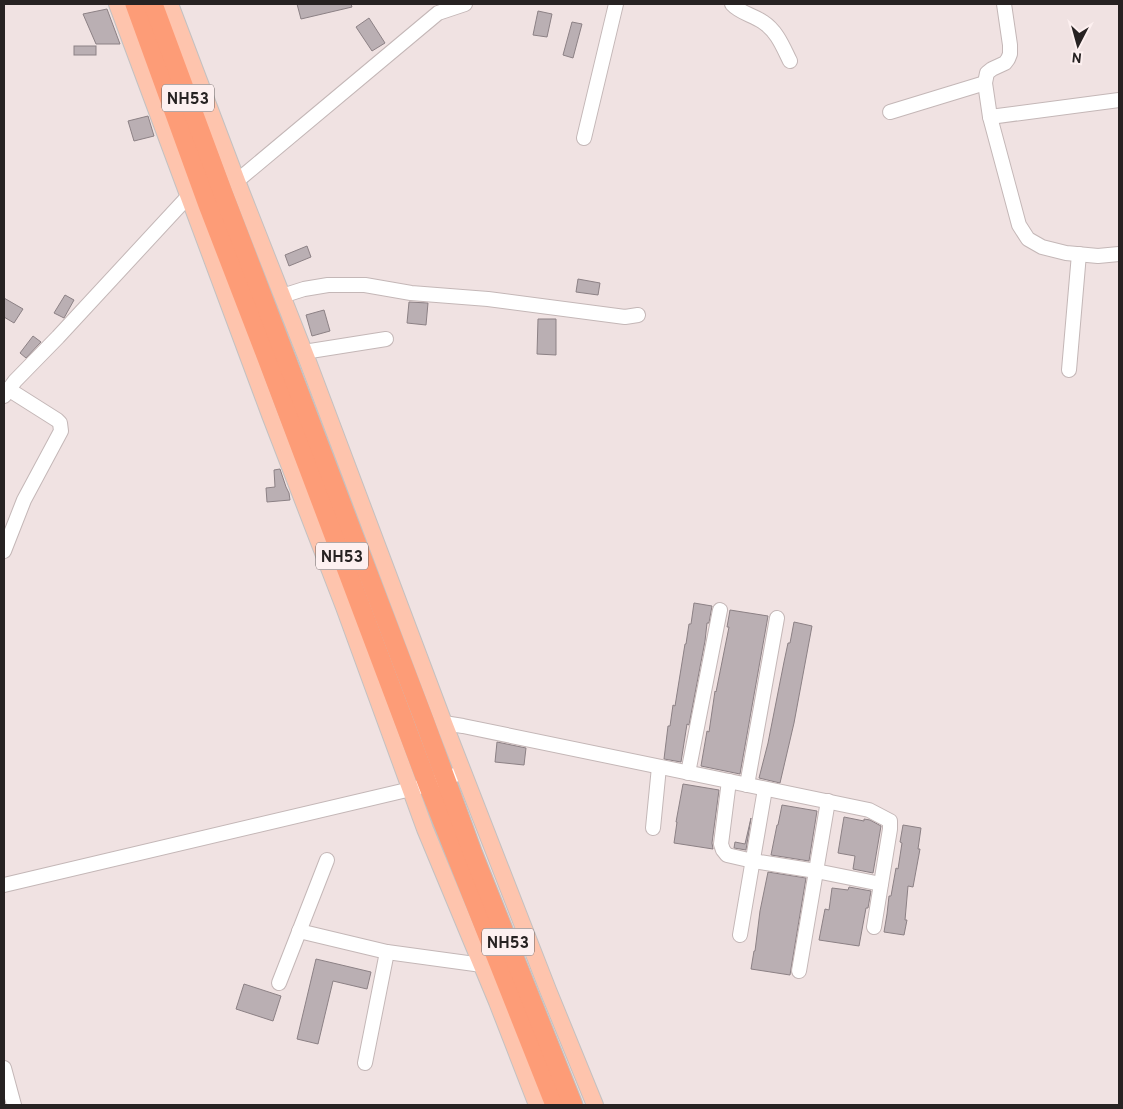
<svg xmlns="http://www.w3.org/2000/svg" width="1123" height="1109" font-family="Overpass,sans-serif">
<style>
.building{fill:#baafb3;stroke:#8c8185}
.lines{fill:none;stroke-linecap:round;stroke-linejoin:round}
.minor-casing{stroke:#c4b7b7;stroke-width:16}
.major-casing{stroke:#c3c1c1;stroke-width:18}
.highway-casing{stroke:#c3c1c1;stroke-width:21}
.minor{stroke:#fff;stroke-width:14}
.major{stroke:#fec4ad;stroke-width:16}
.highway{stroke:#fd9c77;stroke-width:19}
.labels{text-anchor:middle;stroke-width:4;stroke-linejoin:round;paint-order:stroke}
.shield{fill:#fdf0f0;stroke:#676060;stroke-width:1}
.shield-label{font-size:16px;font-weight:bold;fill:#272222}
</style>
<rect width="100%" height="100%" fill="#f0e2e2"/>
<g class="building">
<path d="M297 4H351L352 7 301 19Z"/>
<path d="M107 9 120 44H96L83 14Z"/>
<path d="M538 11 552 14 547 37 533 35Z"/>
<path d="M369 18 385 43 372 51 356 27Z"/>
<path d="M572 22 582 24 573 58 563 55Z"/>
<rect x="74" y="46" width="22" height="9"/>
<path d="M148 116 154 136 134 141 128 121Z"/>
<path d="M307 246 311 257 289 266 285 255Z"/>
<path d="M578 279 600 283 598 295 576 292Z"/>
<path d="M65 295 74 300 64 318 54 313Z"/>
<path d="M4 298 23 309 14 323 4 317Z"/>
<path d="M409 302 428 303 426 325 407 323Z"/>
<path d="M324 310 330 331 312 336 306 315Z"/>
<path d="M538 319H556V355L537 354Z"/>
<path d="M33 336 41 342 26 358 20 353Z"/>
<path d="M280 469 286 487 289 493 290 500 267 502 266 488 275 487 274 470Z"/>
<path d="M694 603 712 606 709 623H707L705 641 689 725 687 724 681 762 664 759 668 726H670L673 705 675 706 685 644H686L689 624H691Z"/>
<path d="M730 610 768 616 740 774 701 766 707 731 709 732 715 691 716 692 729 627H727Z"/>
<path d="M794 622 812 626 794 723 780 783 759 778 768 743 784 662 788 643H790Z"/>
<path d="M497 742 526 748 524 765 495 762Z"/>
<path d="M683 784 719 790 712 843 713 849 674 843 677 822H676Z"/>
<path d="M782 805 817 811 809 861 771 855 777 825H778Z"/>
<path d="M844 817 864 821V819L870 820 881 826 873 873 853 869 855 856 838 853Z"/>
<path d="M751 818 746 850 734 848 735 842 745 844Z"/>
<path d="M903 825 921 828 918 849H920L913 887 908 886 905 920H907L904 935 884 932 887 914 889 896H891L896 868 898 869 902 843 900 842Z"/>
<path d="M768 872 806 878 790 975 751 969 754 951H755L760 911Z"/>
<path d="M849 887 871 891 868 908H866L859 946 819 940 825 909 829 910 832 888 848 890Z"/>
<path d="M316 959 371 972 367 989 333 981 318 1044 297 1039Z"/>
<path d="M244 984 281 996 273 1021 236 1009Z"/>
</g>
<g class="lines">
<defs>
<g id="minor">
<path d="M732 4C740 13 753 15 763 22 777 31 783 47 790 61"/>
<path d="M1004 4 1010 45V54L1008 59 1005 63 992 69 987 73 985 83 990 117 1019 225 1028 239 1042 247 1066 253 1098 256 1119 254"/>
<path d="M890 112 985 83"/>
<path d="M990 117 1119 100"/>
<path d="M584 138 616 4"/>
<path d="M237 181 438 13 465 4"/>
<path d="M282 296 304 289 328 285H365L411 293 488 299 625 317 638 315"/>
<path d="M304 352 386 339"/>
<path d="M1069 370 1079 254"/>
<path d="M4 396 15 381 58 337 195 189"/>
<path d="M4 551 24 500 61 431 60 423 57 420 8 389"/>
<path d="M444 723 463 726 869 810 890 821V829L874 927"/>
<path d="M688 773 720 610"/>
<path d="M729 781 721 844 723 850 727 855 753 861 816 871 881 884"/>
<path d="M747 785 777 618"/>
<path d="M653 828 659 767"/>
<path d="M4 885 428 785 463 772"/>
<path d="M299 931 387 952 482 965"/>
<path d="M740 935 765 789"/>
<path d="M799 971 828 801"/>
<path d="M279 983 327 860"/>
<path d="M365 1063 387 952"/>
<path d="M4 1068 14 1105"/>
</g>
<g id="major">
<path d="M117 4 270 415 344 607 425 829 497 1002 537 1105"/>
<path d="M170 4 237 181 307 359 444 723 548 990 595 1105"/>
</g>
<g id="highway">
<path d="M135 4 208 205 267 358 428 785 555 1105"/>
<path d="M153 4 223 193 424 720 473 854 573 1105"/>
</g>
</defs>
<use href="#minor" class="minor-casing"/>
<use href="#major" class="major-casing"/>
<use href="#highway" class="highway-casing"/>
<use href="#minor" class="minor"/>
<use href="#major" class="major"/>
<use href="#highway" class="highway"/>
</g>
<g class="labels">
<g class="shield">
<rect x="162" y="84.5" width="52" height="27" rx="4"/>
<rect x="316" y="542.5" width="52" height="27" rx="4"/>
<rect x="482" y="928.5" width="52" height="27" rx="4"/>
</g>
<g class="shield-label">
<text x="188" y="104">NH53</text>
<text x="342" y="562">NH53</text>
<text x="508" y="948">NH53</text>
</g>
</g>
<rect width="1123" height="1109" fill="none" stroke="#272222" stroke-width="10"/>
<g transform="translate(1078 45) rotate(186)" stroke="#fdf0f0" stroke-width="4" paint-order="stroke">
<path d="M0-4L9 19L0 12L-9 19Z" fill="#272222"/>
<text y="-8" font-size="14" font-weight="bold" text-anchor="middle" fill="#272222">N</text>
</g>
</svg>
